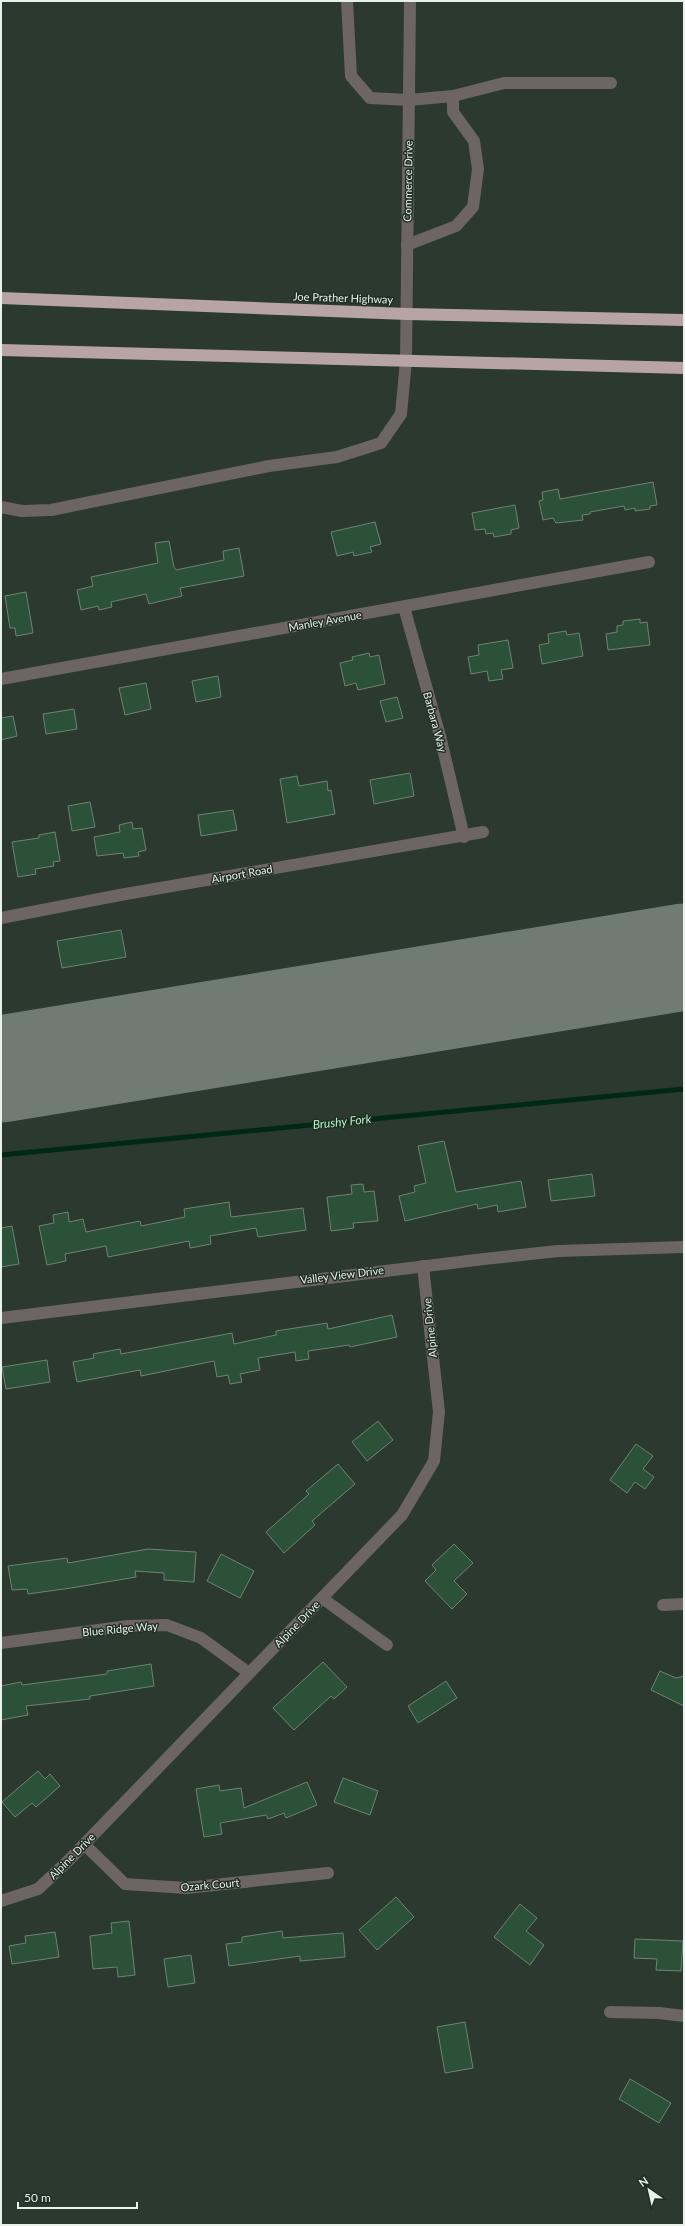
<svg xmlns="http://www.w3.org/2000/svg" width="685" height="2226" font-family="Lato,sans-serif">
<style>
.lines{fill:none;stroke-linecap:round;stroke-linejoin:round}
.stream{stroke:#002812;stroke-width:5}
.runway{stroke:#707c73;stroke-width:107}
.building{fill:#2b5139;stroke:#718176}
.minor{stroke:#6d6464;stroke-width:12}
.highway{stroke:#b9a4a5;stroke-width:12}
.labels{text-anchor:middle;stroke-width:3;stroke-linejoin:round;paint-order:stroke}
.street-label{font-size:11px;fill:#e9f1eb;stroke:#212e25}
.water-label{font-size:12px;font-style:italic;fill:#aef1c4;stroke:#212e25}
</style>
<rect width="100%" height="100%" fill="#2b392f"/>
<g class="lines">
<path class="stream" d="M1 1155 684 1089"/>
<path class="runway" d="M1 1069 684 957"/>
</g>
<g class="building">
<path d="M653 482 657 505 650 506V509L635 511V508L625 510 624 506 590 512V514L582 515 583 520 556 523 553 518 543 520 539 501 543 500 542 492 558 489 560 499Z"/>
<path d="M515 505 519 528 511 530V534L494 537 493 533 486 534 485 529 475 530 472 513Z"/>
<path d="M375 522 381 544 370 547 372 552 354 556 353 552 337 556 331 532Z"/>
<path d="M169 541 174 567 176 570 224 560 223 551 239 548 244 576 180 588 182 596 149 604 146 594 111 602 112 607 99 610 98 606 81 610 77 590 93 586 91 577 158 563 155 543Z"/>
<path d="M26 592 33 633 16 636 15 628H10L5 596Z"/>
<path d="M640 619V623L647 622 650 645 608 650 606 634 617 632V626L623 625V621Z"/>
<path d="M566 631 567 635 579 633 583 656 542 664 539 645 549 643 548 634Z"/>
<path d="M508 640 513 668 501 670 503 679 489 681 487 671 471 674 468 657 479 655 478 645Z"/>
<path d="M369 653 370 657 379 655 385 684 358 690 356 683 345 686 340 663 353 660 352 657Z"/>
<path d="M218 676 221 697 196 702 192 681Z"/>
<path d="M146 683 151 709 125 715 119 688Z"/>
<path d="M397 697 403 718 386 722 380 701Z"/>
<path d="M74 709 77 729 46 734 43 714Z"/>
<path d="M13 716 17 736 1 740V718Z"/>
<path d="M410 773 414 796 374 804 370 780Z"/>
<path d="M297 776 299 786 327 781 328 791 331 790 335 814 287 823 280 779Z"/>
<path d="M90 802 95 827 72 831 68 806Z"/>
<path d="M233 810 237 830 201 836 198 815Z"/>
<path d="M132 822 133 829 142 828 146 850 138 852 139 856 124 858 123 853 97 856 94 837 120 832 119 825Z"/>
<path d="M55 832 60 861 53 862 54 866 35 869 36 874 18 877 12 842 39 838V835Z"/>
<path d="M121 930 126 957 62 968 57 941Z"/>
<path d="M444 1141 456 1192 521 1181 526 1207 498 1212 497 1205 478 1209 477 1204 405 1221 399 1196 415 1192 414 1186 426 1183 418 1146Z"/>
<path d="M592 1174 595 1196 551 1201 548 1180Z"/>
<path d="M363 1184 364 1192 374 1191 378 1221 353 1223 354 1228 331 1231 327 1197 352 1194 351 1185Z"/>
<path d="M229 1202 231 1217 303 1208 306 1230 258 1237 256 1228 210 1236 211 1244 190 1248 189 1241 108 1257 106 1246 65 1254 66 1261 47 1265 39 1226 54 1223 53 1215 68 1212 69 1222 83 1219 86 1232 140 1221 141 1226 185 1217 184 1209Z"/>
<path d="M12 1226 19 1264 1 1267V1228Z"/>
<path d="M392 1315 397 1337 350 1347 349 1345 308 1351 309 1359 296 1361 295 1352 258 1358 260 1370 240 1374 242 1382 230 1384 228 1375 217 1377 214 1361 141 1376 140 1370 77 1382 73 1362 94 1358 93 1354 120 1349 121 1354 232 1333 234 1344 276 1335V1331L327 1323 328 1329Z"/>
<path d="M47 1360 50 1382 6 1389 2 1367Z"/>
<path d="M378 1421 393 1440 367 1461 352 1442Z"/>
<path d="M636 1444 653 1456 643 1469 654 1477 645 1489 635 1482 627 1493 610 1480Z"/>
<path d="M338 1464 355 1484 312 1521 315 1525 284 1553 266 1532 309 1494 306 1491Z"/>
<path d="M454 1544 473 1563 454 1581 467 1594 452 1609 425 1581 436 1570 432 1565Z"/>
<path d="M148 1549 196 1552 194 1582 164 1580V1573L135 1571 136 1577 71 1588 28 1594 27 1589 12 1590 8 1566 67 1558 68 1563Z"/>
<path d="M221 1554 254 1571 240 1598 207 1581Z"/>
<path d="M323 1662 347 1687 334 1699 331 1696 294 1730 273 1708Z"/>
<path d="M151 1664 154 1686 90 1696V1699L26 1706 28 1715 1 1720V1686L21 1682 22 1685 107 1674V1671Z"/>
<path d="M660 1671 676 1678 684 1676V1706L651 1690Z"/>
<path d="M446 1681 457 1698 418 1723 408 1706Z"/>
<path d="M38 1771 45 1779 50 1774 60 1786 36 1807 32 1803 15 1817 2 1802Z"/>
<path d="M343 1778 378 1791 370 1815 334 1802Z"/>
<path d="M307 1782 317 1805 286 1818 284 1813 268 1819 266 1815 220 1823 222 1834 204 1837 196 1789 219 1785 220 1791 241 1788 244 1808Z"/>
<path d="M396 1897 414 1917 377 1950 359 1930Z"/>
<path d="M520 1904 537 1918 526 1931 544 1945 530 1965 494 1937Z"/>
<path d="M129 1921 135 1975 118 1977 117 1967 93 1969 90 1936 112 1933 111 1923Z"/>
<path d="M282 1931 283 1938 343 1933 345 1957 300 1961V1956L229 1966 226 1944 242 1942V1937Z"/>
<path d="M55 1932 59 1957 12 1964 9 1946 26 1943 25 1936Z"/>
<path d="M635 1939 683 1941 681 1971 656 1970 657 1959 634 1958Z"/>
<path d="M191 1955 195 1983 168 1987 164 1959Z"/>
<path d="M465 2022 473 2068 445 2073 437 2027Z"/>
<path d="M630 2079 671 2103 659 2123 619 2099Z"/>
</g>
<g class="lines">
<g class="minor">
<path d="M347 1 351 76 370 98 409 100 453 96V112L474 141 478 169 473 207 456 226 407 245"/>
<path d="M453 96 504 83H611"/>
<path d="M1 507 22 511 51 510 269 466 337 457 381 443 401 414 406 361 410 1"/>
<path d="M404 607 440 736 464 837"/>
<path d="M1 679 649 562"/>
<path d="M1 918 120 895 483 832"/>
<path d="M1 1318 484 1259 558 1251 684 1247"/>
<path d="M322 1598 387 1645"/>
<path d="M663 1605 684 1604"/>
<path d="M1 1643 128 1626 167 1625 201 1638 249 1673"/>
<path d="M84 1844 125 1884 186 1888 328 1873"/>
<path d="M1 1901 38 1889 68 1861 402 1515 434 1461 439 1412 423 1266"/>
<path d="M610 2012 659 2013 684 2016"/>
</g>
<g class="highway">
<path d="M1 298 407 314 684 320"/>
<path d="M1 350 684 368"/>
</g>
</g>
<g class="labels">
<g class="street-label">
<text transform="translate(408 181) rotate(-89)" y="4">Commerce Drive</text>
<text transform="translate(343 298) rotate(2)" y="4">Joe Prather Highway</text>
<text transform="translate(325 621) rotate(-10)" y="4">Manley Avenue</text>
<text transform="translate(435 722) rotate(75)" y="4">Barbara Way</text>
<text transform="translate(242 874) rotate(-10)" y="4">Airport Road</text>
<text transform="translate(342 1275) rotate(-7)" y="4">Valley View Drive</text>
<text transform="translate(430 1328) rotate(-96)" y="4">Alpine Drive</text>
<text transform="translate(297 1624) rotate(-46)" y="4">Alpine Drive</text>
<text transform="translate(120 1629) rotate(-5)" y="4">Blue Ridge Way</text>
<text transform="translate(72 1856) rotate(-45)" y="4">Alpine Drive</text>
<text transform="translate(210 1885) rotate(-5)" y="4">Ozark Court</text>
</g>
<g class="water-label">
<text transform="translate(342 1122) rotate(-6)" y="4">Brushy Fork</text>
</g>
</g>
<rect width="685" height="2226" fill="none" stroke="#e9f1eb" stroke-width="4"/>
<g transform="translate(649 2190) rotate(326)" stroke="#212e25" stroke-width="3" paint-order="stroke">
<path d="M0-3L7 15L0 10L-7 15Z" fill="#e9f1eb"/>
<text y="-6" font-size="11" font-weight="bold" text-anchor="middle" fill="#e9f1eb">N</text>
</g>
<path d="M18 2202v6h119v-6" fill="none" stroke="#e9f1eb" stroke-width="2"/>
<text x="24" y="2202" font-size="12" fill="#e9f1eb" stroke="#212e25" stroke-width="3" paint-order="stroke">50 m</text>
</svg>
